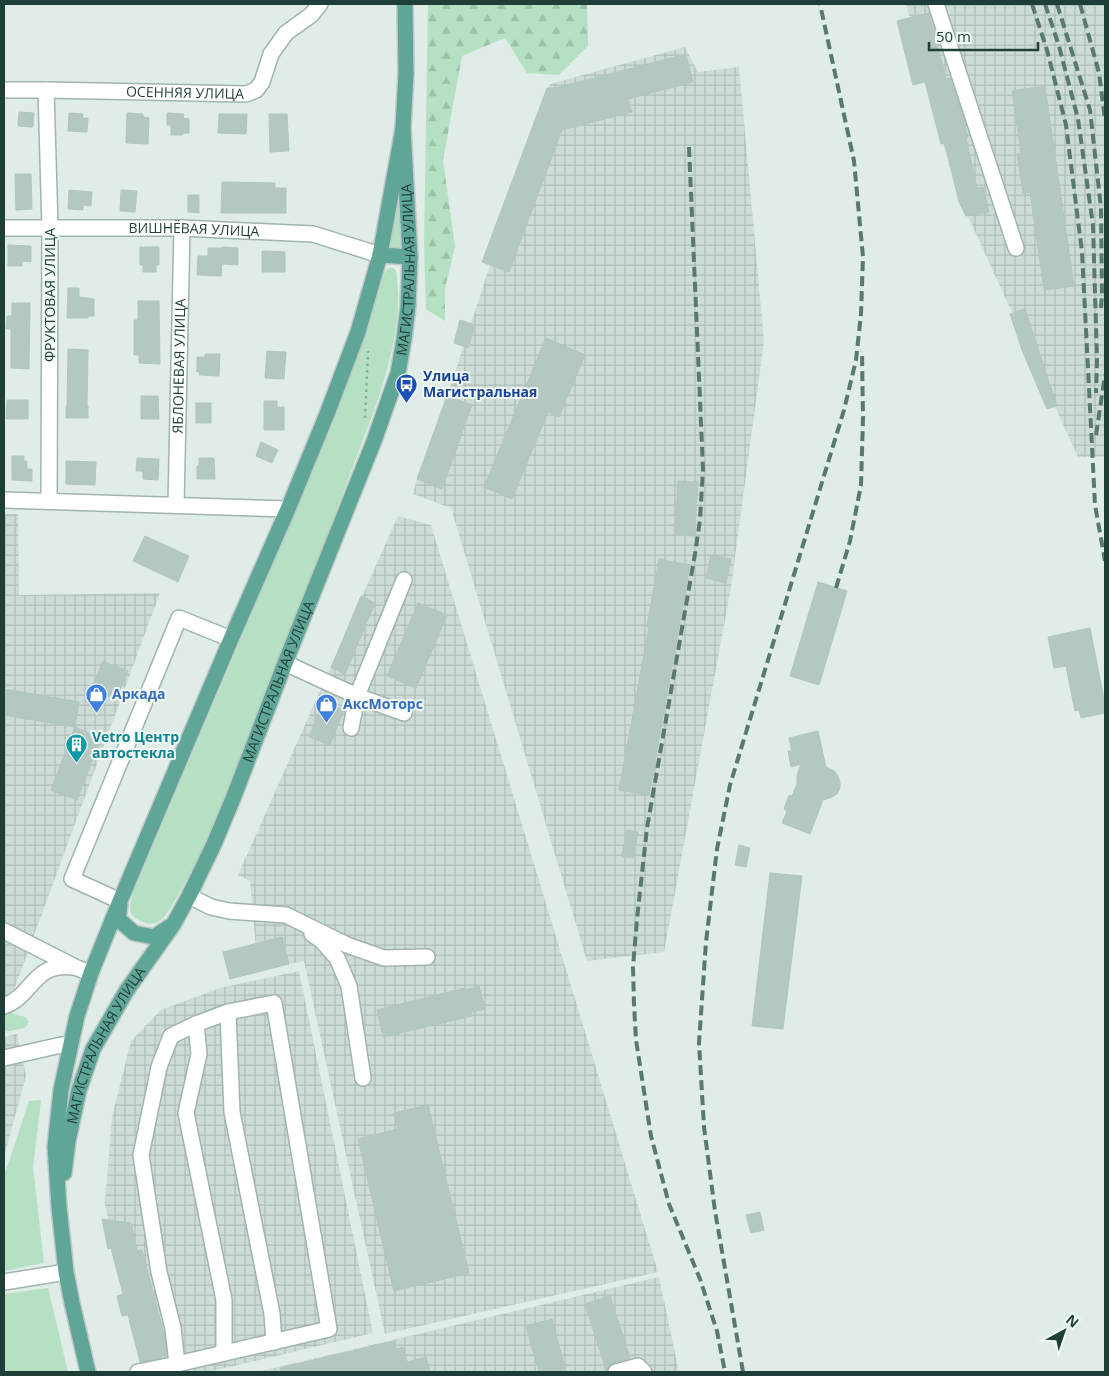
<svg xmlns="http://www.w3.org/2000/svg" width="1109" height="1376" font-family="'Open Sans',sans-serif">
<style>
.industrial{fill:url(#industrial-grid)}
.green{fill:#b5e0c3}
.forest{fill:url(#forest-firs)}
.building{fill:#b4c7c0;stroke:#b1c6be}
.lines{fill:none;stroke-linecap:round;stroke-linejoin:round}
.minor-casing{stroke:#a1b4af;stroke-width:18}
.major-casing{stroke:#c0c9c7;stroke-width:18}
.path{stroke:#7cb3a4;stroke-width:2.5;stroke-dasharray:2.5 4;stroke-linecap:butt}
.minor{stroke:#fff;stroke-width:15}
.major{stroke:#5fa697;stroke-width:15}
.rail{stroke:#587972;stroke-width:4;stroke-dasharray:10 5;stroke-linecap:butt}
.labels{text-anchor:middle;stroke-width:4;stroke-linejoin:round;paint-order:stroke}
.street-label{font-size:14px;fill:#1e3e37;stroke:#f0f8f4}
.transit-label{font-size:14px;font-weight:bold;fill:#164399;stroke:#f0f8f4;text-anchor:start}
.shop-label{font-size:14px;font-weight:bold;fill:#366cbe;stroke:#f0f8f4;text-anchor:start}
.culture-label{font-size:14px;font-weight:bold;fill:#0d838f;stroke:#f0f8f4;text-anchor:start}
</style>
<defs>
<pattern id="industrial-grid" width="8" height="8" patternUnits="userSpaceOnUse" patternTransform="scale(1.25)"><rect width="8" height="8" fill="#cddcd6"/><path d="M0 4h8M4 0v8" fill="none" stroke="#b0beb8"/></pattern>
<pattern id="forest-firs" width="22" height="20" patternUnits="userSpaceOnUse" patternTransform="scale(1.25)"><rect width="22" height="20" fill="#b5e0c3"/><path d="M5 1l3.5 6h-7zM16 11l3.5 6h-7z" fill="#9bc1a8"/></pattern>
</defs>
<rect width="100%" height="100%" fill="#dfece7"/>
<g class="industrial">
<path d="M906 4H1105V457H1078L956 190Z"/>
<path d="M685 47 698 72 739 67 764 341 731 587 664 952 587 961 451 508 413 494 417 479 447 396 550 84Z"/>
<path d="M4 514H18L19 595 160 593 12 995 4 997Z"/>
<path d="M398 516 431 525 658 1272 385 1334 304 961 258 971 250 881 238 875Z"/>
<path d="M299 971 373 1333 208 1372H147L121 1286 105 1203 112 1117 131 1041 161 1010 220 988Z"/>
<path d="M17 1034 26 1076 4 1157V1037Z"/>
<path d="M659 1277 679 1372H257Z"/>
</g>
<g class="green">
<path d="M401 172V246C396 251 392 249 389 244Z"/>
<path d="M390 268H394L396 271C406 334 377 403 355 461 340 501 325 542 309 582 284 651 259 720 230 788 213 827 195 867 173 904 169 910 165 918 158 922 150 927 130 919 130 909 129 900 141 874 145 865L336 416 383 276 387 269Z"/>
<path d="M4 1011 25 1017 29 1022 25 1028 4 1032Z"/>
<path d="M41 1100 33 1167 44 1263 4 1271V1174L9 1162 29 1101Z"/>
<path d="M48 1288 68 1372H4V1294Z"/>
</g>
<path class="forest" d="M428 4H587L588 46 559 75 527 73 505 38 462 56 443 160 455 247 445 288V321L426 309 424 244Z"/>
<g class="building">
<path d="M929 13 946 79 950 78 962 113 968 137 966 138 977 188 983 187 989 212 966 216 959 202 945 143 941 144 925 82 913 85 897 21Z"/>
<path d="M686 54 693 82 628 99 632 112 562 130 509 272 482 262 547 88H556Z"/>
<path d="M1045 86 1074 286 1044 290 1030 192 1023 193 1017 154 1021 153 1012 91Z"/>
<path d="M19 112 34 113 33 127 18 126Z"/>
<path d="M69 113 83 114 82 118H88L87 132 68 131Z"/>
<path d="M127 113 143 114V117L149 118 148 144 126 143Z"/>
<path d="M167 113 184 114 183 118 189 119V133H183V135H171V125H167Z"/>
<path d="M219 114H247L246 134 218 133Z"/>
<path d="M269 114H287L289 151 270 152Z"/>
<path d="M15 174H31L32 209 16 210Z"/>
<path d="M222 182 275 183V188H286V213H221Z"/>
<path d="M69 190 92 192 91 206 83 205V210L68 209Z"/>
<path d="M121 190 137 191 135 212 120 211Z"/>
<path d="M188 195H199V213L188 212Z"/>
<path d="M8 245 31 246V262L22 261V266H8Z"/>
<path d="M140 247H159V265H156V272H143V265H140Z"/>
<path d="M222 247 238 248V265L222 264 221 276 197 275 198 256H208V248H222Z"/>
<path d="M262 251 285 252V272H262Z"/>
<path d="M68 288H79V297L94 299V316H88V318H67Z"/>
<path d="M138 301H159L160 364 139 363V355H134V320H138Z"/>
<path d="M12 303H30L29 369 11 368V329H6L7 316H12Z"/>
<path d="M1025 309 1057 406 1047 409 1022 350 1010 314Z"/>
<path d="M460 320 475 325 468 348 454 343Z"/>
<path d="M546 338 585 355 559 417 548 412 512 499 484 487Z"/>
<path d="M68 349 88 350 87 406H88V418H66V406H67Z"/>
<path d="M267 351 286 352 284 379 265 378Z"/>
<path d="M205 354H220L219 376 199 375 200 372H197V357H205Z"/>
<path d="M141 396H158L159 419H141Z"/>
<path d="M447 396 472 405 442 489 417 479Z"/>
<path d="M7 400H28V419H6Z"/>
<path d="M264 401H277V407H284V430H264Z"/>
<rect x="196" y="403" width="15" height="20"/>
<path d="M261 442 278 450 272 463 256 456Z"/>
<path d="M12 456H24V461H27V469H32V481L12 480Z"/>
<path d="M137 458 159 459 158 480 143 479V471H136Z"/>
<path d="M199 458H214L215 479H197V466H199Z"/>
<path d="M66 461 96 462 95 485 66 484Z"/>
<path d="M678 481 698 482 694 536 675 535Z"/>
<path d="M145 536 189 556 178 582 133 561Z"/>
<path d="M711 555 731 559 726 583 706 578Z"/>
<path d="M659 559 690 565 649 795 619 790 649 627H647Z"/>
<path d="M818 582 847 591 819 685 790 676Z"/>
<path d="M361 596 375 603 345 674 331 668Z"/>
<path d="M418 603 447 615 416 688 387 676Z"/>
<path d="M1090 628 1105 704V713L1081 718 1079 710 1075 711 1066 666 1054 668 1048 637Z"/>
<path d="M103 661 128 671 116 699 91 689Z"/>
<path d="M4 689 79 702 75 727 4 715Z"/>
<path d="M323 702 344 710 330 745 309 737Z"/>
<path d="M75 727 101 738 77 800 51 790Z"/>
<path d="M818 731 826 767 834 771 838 776 840 782V788L837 794 832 797 823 800 810 834 782 823 787 811 784 809 789 795 792 796 797 784V775L801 764 791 767 788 751H792L789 738Z"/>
<path d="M627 830 638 832 633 858 622 856Z"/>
<path d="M739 845 750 848 746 867 735 865Z"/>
<path d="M770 873 802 876 783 1029 752 1026Z"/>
<path d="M282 937 289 964 230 979 223 952Z"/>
<path d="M479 986 485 1009 471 1012 472 1016 383 1037 377 1010 465 988 466 990Z"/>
<path d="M428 1105 469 1273 394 1291 358 1139 398 1129 394 1113Z"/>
<path d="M760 1212 764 1230 751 1233 746 1215Z"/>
<path d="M102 1219 131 1223 137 1251 142 1250 165 1338 167 1355 161 1356 162 1358 140 1362 128 1315 122 1316 117 1296 123 1294 111 1248 108 1249Z"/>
<path d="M610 1296 630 1358 613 1363 606 1370 585 1304Z"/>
<path d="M552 1319 566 1372H539L526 1326Z"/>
<path d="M394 1341 396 1349 403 1347 407 1362 426 1357 430 1372H281L280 1368Z"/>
</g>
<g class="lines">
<defs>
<g id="minor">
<path d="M936 4 1016 248"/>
<path id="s1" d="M4 90H46L246 94 256 90 262 82 271 54 286 33 311 15 320 4"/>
<path d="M46 90 50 228 49 501"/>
<path id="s2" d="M4 228H182L313 234 380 255"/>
<path d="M4 500 288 509"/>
<path id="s3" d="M176 505 182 228"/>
<path d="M285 663 357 696 404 580"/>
<path d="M351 728 357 696 404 713"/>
<path d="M189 896 211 907 229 911 286 915 347 945 384 958 427 957"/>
<path d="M120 901 72 879 179 618 231 639"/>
<path d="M4 931 77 968 91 973"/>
<path d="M312 934 321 940 337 958 349 986 363 1078"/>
<path d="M4 1006C33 996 33 962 73 967"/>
<path d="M228 1012 232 1112 272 1314 274 1342"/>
<path d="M196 1024 199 1054 186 1113 224 1300V1353"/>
<path d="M4 1058 61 1045H70"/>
<path d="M4 1282 66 1272"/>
<path d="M138 1372 177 1364 329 1329 274 1003 228 1012 196 1024 171 1036 159 1067 141 1155 159 1272 173 1328 177 1364"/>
<path d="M616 1372 638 1366 644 1372"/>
</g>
<g id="major">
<path d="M380 255 410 257"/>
<path d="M120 905 118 919 134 933 154 937 169 927"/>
<path id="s4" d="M64 1173 68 1141 79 1090 93 1049 127 990 173 925 189 896 214 844 234 796 285 663 374 441 398 373 404 339 408 307 410 257 403 128 406 73 405 4"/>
<path d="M88 1372 72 1303 66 1272 59 1207 55 1147 61 1090 77 1016 91 973 120 901 231 639 288 509 327 414 358 332 380 255 403 128"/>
</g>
</defs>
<use href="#minor" class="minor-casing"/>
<use href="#major" class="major-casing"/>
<path class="path" d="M365 418 368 351"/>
<use href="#minor" class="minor"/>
<use href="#major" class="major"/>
<g class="rail">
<path d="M1032 4 1047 50 1066 125 1082 252 1095 505 1105 561"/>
<path d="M1045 4 1059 46 1078 119 1093 225 1097 361 1096 393"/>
<path d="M1057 4 1090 110 1101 208 1102 295 1101 308"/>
<path d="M1080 4 1099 73 1105 120"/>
<path d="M689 147 703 469 700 520 695 554 647 828 637 919 633 967 634 1004 636 1040 651 1136 669 1204 700 1279 717 1331 725 1372"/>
<path d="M1096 435 1105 375"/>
<path d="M836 588 850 541 861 485 863 419 862 351"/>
<path d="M743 1372 715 1211 704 1127 699 1043 706 942 717 849 730 785 844 410 856 360 861 314 863 257 854 161 820 4"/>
</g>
</g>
<defs>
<symbol id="bus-pin" viewBox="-11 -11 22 30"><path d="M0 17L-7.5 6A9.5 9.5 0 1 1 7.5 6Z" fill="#1a4fb4" stroke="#f0f8f4"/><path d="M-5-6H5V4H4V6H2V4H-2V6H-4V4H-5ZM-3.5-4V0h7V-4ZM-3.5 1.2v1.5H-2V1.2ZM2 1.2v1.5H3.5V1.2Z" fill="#fff"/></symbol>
<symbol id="shop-pin" viewBox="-11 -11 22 30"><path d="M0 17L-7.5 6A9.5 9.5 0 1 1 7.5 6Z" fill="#3f7fe0" stroke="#f0f8f4"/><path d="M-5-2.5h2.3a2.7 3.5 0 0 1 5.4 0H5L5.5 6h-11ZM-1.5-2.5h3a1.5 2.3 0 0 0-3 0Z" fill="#fff"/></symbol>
<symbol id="building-pin" viewBox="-11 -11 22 30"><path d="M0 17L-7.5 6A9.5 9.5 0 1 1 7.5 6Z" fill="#0f9aa8" stroke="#f0f8f4"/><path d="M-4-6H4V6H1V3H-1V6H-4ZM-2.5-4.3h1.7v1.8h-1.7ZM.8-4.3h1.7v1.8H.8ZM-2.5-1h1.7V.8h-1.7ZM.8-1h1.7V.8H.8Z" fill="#fff"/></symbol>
</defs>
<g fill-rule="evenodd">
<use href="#bus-pin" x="394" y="372" width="25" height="34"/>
<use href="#shop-pin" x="84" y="682" width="25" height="34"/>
<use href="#shop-pin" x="314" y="692" width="25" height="34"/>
<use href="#building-pin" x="64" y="732" width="25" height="34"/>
</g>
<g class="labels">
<g class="street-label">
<text dy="5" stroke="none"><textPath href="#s1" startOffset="181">ОСЕННЯЯ УЛИЦА</textPath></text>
<text dy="5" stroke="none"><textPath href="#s2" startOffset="190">ВИШНЁВАЯ УЛИЦА</textPath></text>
<text dy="5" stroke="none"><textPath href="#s4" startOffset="976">МАГИСТРАЛЬНАЯ УЛИЦА</textPath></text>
<text transform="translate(50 295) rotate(-90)" y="5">ФРУКТОВАЯ УЛИЦА</text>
<text dy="5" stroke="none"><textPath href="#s3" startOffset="139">ЯБЛОНЕВАЯ УЛИЦА</textPath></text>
<text dy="5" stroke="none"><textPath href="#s4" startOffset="541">МАГИСТРАЛЬНАЯ УЛИЦА</textPath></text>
<text dy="5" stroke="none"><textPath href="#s4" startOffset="136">МАГИСТРАЛЬНАЯ УЛИЦА</textPath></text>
</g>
<g class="transit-label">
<text x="423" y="381">Улица<tspan x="423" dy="16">Магистральная</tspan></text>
</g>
<g class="shop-label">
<text x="112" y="699">Аркада</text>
<text x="343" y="709">АксМоторс</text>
</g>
<g class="culture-label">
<text x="92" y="742">Vetro Центр<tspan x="92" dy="16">автостекла</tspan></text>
</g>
</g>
<rect width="1109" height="1376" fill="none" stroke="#1e3e37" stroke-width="10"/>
<g transform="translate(1064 1331) rotate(40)" stroke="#f0f8f4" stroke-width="4" paint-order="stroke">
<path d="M0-4L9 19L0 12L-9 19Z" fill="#1e3e37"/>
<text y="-8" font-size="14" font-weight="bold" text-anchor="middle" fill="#1e3e37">N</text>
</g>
<path d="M929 42v8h109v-8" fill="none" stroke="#1e3e37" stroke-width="2.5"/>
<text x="936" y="42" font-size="15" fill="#1e3e37" stroke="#f0f8f4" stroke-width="4" paint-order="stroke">50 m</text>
</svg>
